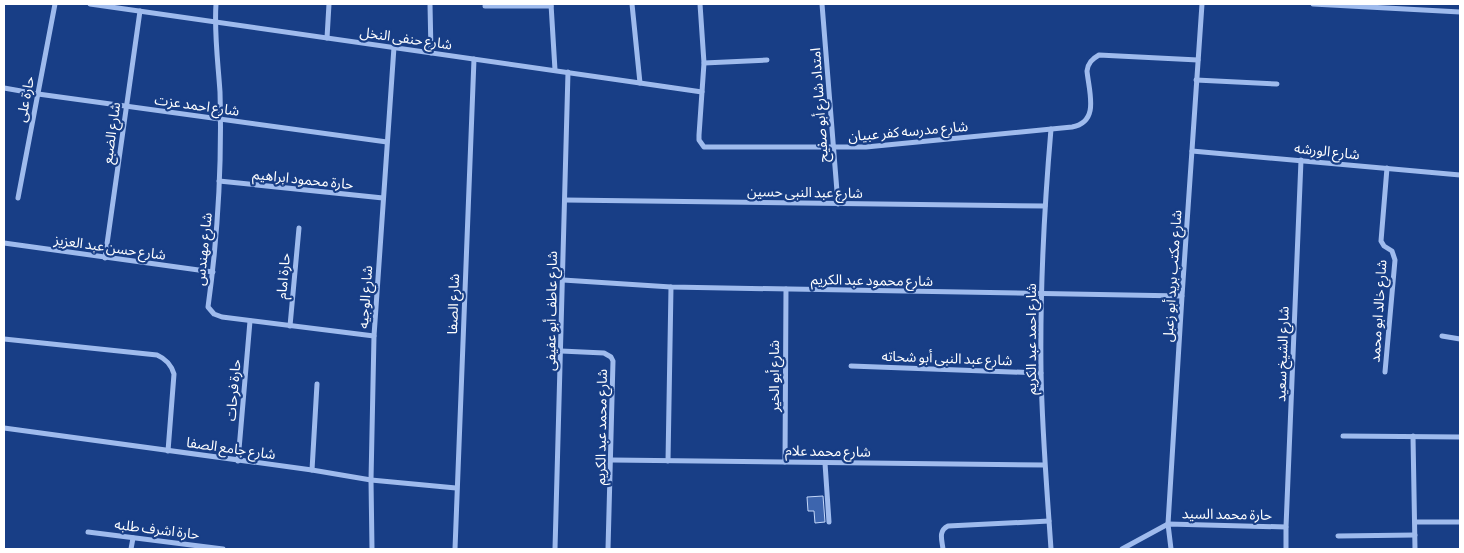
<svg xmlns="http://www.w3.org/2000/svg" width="1464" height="553" font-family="'Sofia Sans Condensed','Noto Sans Arabic',sans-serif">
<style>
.building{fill:#3d65ae;stroke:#c4d7f9}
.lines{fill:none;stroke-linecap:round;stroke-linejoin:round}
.minor{stroke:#9fbbed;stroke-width:5}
.labels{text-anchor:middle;stroke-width:4.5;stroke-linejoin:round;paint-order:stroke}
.street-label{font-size:14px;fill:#fff;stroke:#183e86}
</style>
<rect width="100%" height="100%" fill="#183e86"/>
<path class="building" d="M823 496 825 522 815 523 814 511H808L807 497Z"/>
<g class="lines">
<g class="minor">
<path d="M90 4 640 83 632 4"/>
<path d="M216 4C214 33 218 62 220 92 222 164 218 235 208 307L214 314 222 317 374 336"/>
<path d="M430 4 431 53"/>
<path d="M551 4 555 70"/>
<path d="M700 4 704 63 699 135V140L704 147H866L1072 127C1100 122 1089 92 1087 71 1088 63 1092 59 1099 55L1198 60"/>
<path d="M822 4 838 204"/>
<path d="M1313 4 1460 12"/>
<path d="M485 6H551"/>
<path d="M327 38 329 4"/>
<path d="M704 63 767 60"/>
<path d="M1196 80 1277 84"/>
<path d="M640 83 702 92"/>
<path d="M4 88 38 94 387 142"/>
<path d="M1192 151 1460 175"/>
<path d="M219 181 383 198"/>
<path d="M18 198 55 4"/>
<path d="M565 200 1045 206"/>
<path d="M4 243 213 272"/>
<path d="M105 258 140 11"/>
<path d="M563 280 671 287 1182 296"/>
<path d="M290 326 299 228"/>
<path d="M1442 336 1460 339"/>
<path d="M4 339 157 355C166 359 171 364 174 374L168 451"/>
<path d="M561 351 604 353 611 357 613 361 608 549"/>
<path d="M851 366 1041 373"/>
<path d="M1385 372 1395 260 1392 251 1384 246 1381 241 1387 168"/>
<path d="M4 428 312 470 371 480 456 488"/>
<path d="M1343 436 1460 437"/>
<path d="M1413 436 1415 549"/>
<path d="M612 460 1044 465"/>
<path d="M238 461 250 321"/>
<path d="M668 461 671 287"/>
<path d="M785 462 786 289"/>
<path d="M825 463 829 522"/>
<path d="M312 470 317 384"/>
<path d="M1415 522H1460"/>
<path d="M88 532 223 549"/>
<path d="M1338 536 1415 535"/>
<path d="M131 549 133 538"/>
<path d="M372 549 371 480 374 336 394 47"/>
<path d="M455 549 474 59"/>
<path d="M555 549 568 72"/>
<path d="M943 549C942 540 938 531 948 526L1049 521"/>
<path d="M1051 549C1047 490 1042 431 1041 371 1040 291 1044 210 1051 129"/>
<path d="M1122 549 1168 524 1286 527"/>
<path d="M1171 549 1168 524 1182 296 1202 4"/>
<path d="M1286 549V527L1301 160"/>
</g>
</g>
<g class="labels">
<g class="street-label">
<text transform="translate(406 38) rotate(8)" y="5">شارع حنفى النخل</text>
<text transform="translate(25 99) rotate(-79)" y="5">حارة على</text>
<text transform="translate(197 105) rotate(8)" y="5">شارع احمد عزت</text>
<text transform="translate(819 105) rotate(-94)" y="5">امتداد شارع أبو صفيح</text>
<text transform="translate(908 131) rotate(-5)" y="5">شارع مدرسه كفر عبيان</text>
<text transform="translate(111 133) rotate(-82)" y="5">شارع الضبع</text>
<text transform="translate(1327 151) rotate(6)" y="5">شارع الورشه</text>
<text transform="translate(303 179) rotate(6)" y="5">حارة محمود ابراهيم</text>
<text transform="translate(805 192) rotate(1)" y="5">شارع عبد النبى حسين</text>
<text transform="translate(110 247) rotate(8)" y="5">شارع حسن عبد العزيز</text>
<text transform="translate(203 249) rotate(-84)" y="5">شارع مهندس</text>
<text transform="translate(283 276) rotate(-85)" y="5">حارة امام</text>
<text transform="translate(1172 276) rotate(-86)" y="5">شارع مكتب بريد أبو زعبل</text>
<text transform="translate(872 280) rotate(1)" y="5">شارع محمود عبد الكريم</text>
<text transform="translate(365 297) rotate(-86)" y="5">شارع الوجيه</text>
<text transform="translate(453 304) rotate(-88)" y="5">شارع الصفا</text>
<text transform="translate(551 311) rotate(-89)" y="5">شارع عاطف أبو عفيفى</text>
<text transform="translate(1378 311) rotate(-86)" y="5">شارع خالد ابو محمد</text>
<text transform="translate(1031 339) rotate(-90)" y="5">شارع احمد عبد الكريم</text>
<text transform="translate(1282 354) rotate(-88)" y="5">شارع الشيخ سعيد</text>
<text transform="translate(947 358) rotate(2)" y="5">شارع عبد النبى أبو شحاته</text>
<text transform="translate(774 376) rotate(-90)" y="5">شارع أبو الخير</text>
<text transform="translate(233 390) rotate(-85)" y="5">حارة فرحات</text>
<text transform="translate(601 427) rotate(-89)" y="5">شارع محمد عبد الكريم</text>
<text transform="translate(231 448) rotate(8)" y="5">شارع جامع الصفا</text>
<text transform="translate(828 451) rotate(1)" y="5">شارع محمد علام</text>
<text transform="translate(1227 514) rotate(1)" y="5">حارة محمد السيد</text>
<text transform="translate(157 529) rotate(7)" y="5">حارة اشرف طلبه</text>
</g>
</g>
<rect width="1464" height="553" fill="none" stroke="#ffffff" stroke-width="10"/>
</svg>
